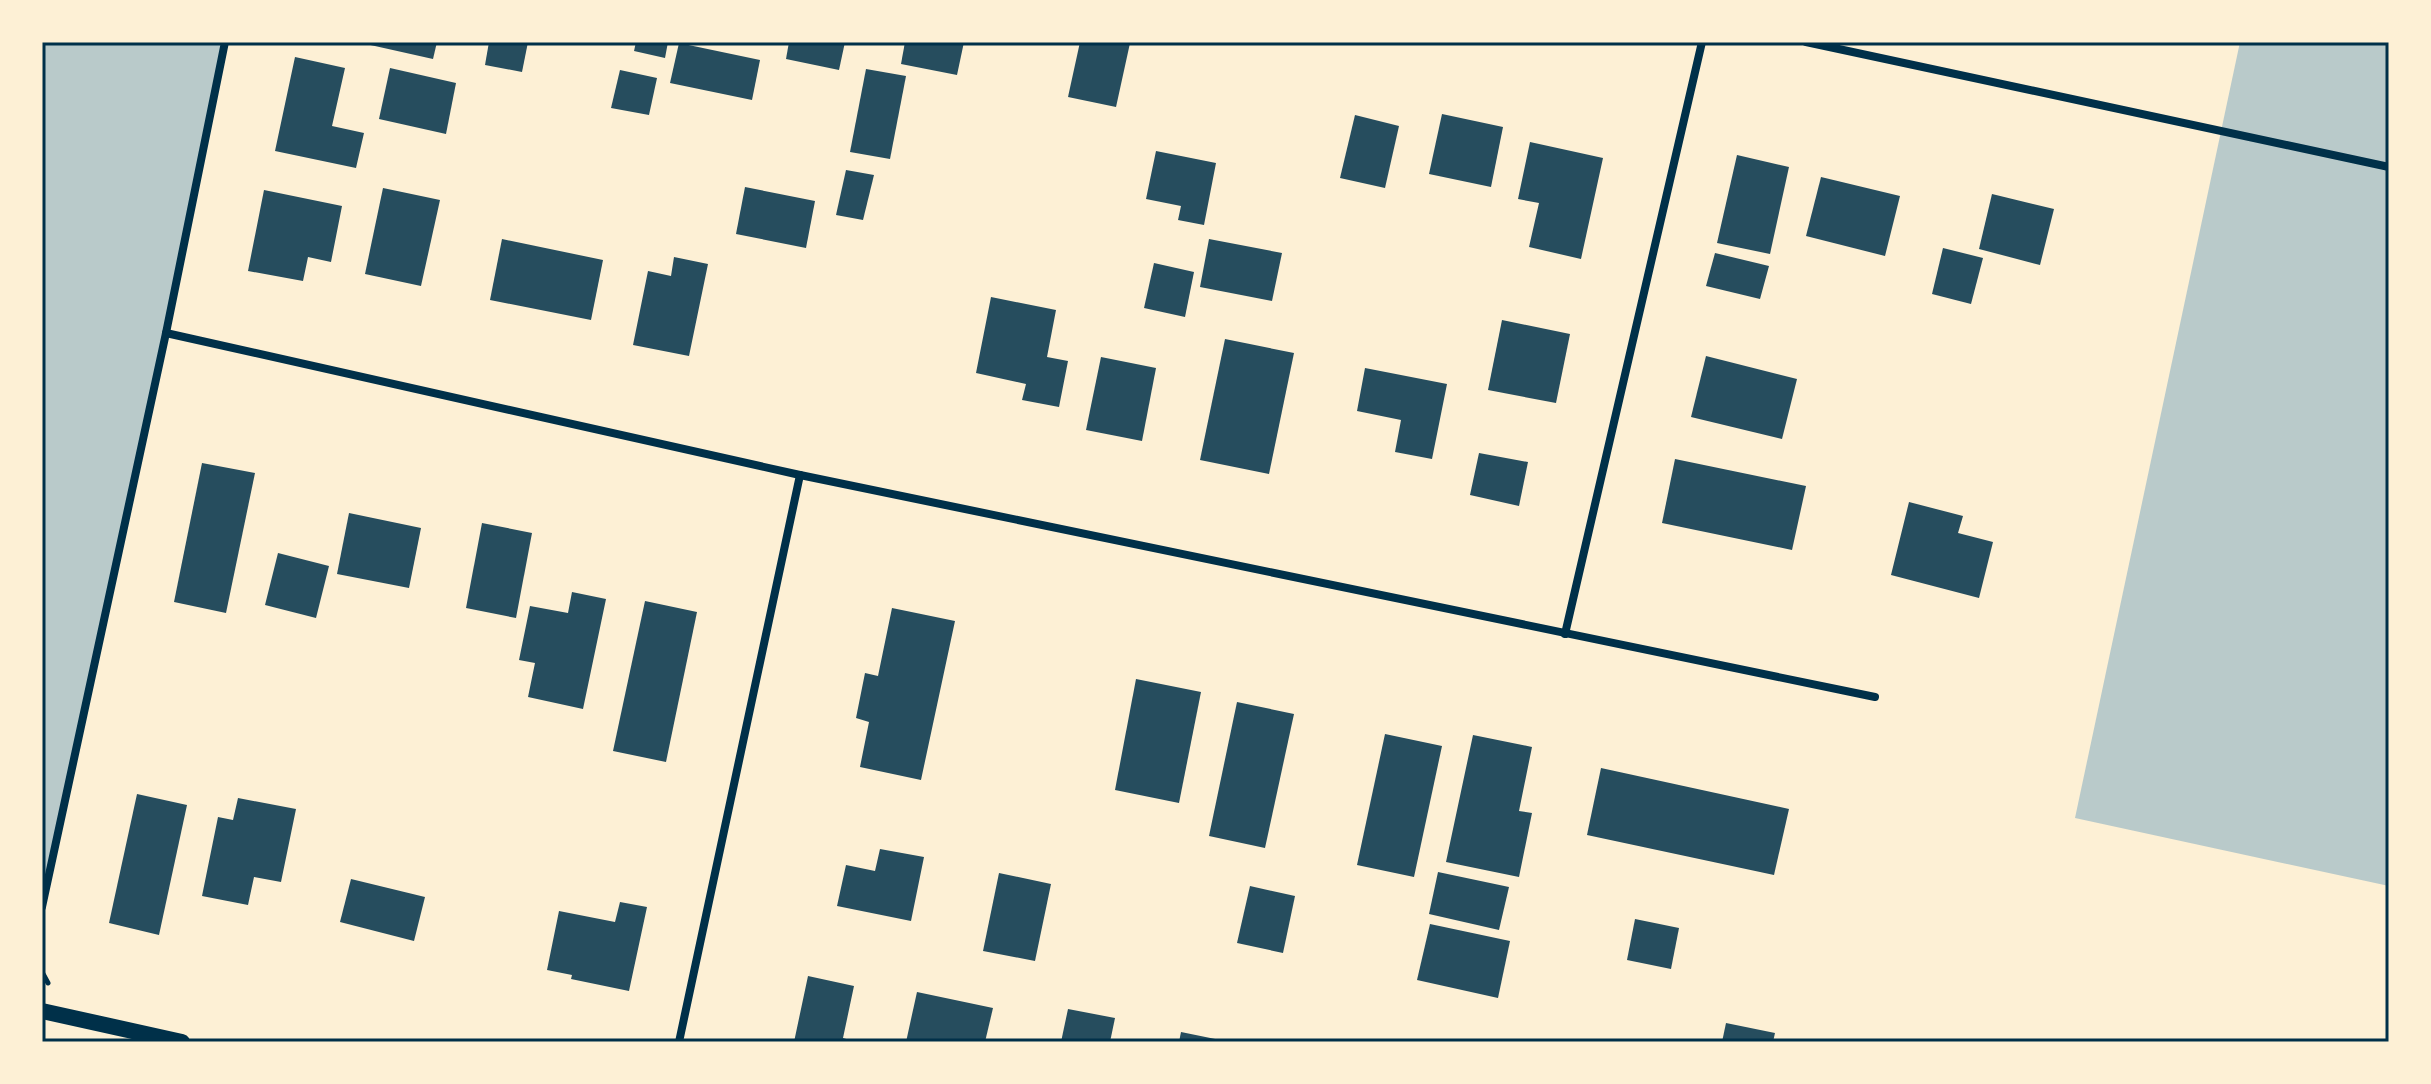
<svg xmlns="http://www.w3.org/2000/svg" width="2431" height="1084" font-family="Arial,sans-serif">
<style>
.green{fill:#b9caca}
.building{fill:#264d5e}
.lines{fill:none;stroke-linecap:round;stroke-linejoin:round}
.path{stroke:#003049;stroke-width:5}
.minor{stroke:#003049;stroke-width:8}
.secondary{stroke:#003049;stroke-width:16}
.neatline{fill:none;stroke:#003049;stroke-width:3}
</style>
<rect width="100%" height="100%" fill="#fdf0d5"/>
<g class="green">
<path d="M42 42H225L42 907Z"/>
<path d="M2240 42H2389V886L2075 818Z"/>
</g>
<g class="building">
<path d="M357 42H437L433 59Z"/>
<path d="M489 42H528L522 72 485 65Z"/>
<path d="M636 42H668L665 58 634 51Z"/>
<path d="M789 42H845L839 70 786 59Z"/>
<path d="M905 42H964L957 75 901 64Z"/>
<path d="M1080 42 1130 43 1116 107 1068 97Z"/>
<path d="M679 43 760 60 752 100 670 83Z"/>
<path d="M295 57 345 68 332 126 364 133 356 168 275 151Z"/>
<path d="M390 68 456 83 446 134 379 119Z"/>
<path d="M866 69 906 76 890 159 850 152Z"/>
<path d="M620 70 657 78 649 115 611 108Z"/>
<path d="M1442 114 1503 127 1491 187 1429 174Z"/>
<path d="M1355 115 1399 126 1385 188 1340 178Z"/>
<path d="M1530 142 1603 158 1581 259 1529 247 1539 203 1518 199Z"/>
<path d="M1156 151 1216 163 1204 225 1178 220 1181 206 1146 199Z"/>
<path d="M1737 155 1789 167 1770 254 1717 243Z"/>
<path d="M846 170 874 175 863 220 836 215Z"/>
<path d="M1821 177 1900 196 1885 256 1806 236Z"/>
<path d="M745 187 815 201 806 248 736 234Z"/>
<path d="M383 188 440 200 421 286 365 274Z"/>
<path d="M264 190 342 206 331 262 308 257 303 281 248 271Z"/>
<path d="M1992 194 2054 209 2040 265 1979 249Z"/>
<path d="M502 239 603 260 591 320 490 300Z"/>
<path d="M1209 239 1282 253 1272 301 1200 287Z"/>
<path d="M1943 248 1983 258 1971 304 1932 294Z"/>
<path d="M1715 253 1769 266 1760 299 1706 286Z"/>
<path d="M674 257 708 264 689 356 633 345 648 271 671 276Z"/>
<path d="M1154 263 1194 272 1185 317 1144 308Z"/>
<path d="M991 297 1056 310 1047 357 1068 361 1059 407 1022 400 1026 384 976 373Z"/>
<path d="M1502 320 1570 334 1556 403 1488 390Z"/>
<path d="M1225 339 1294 353 1269 474 1200 460Z"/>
<path d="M1706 356 1797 379 1782 439 1691 417Z"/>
<path d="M1101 357 1156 368 1142 441 1086 430Z"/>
<path d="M1365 368 1447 384 1432 459 1395 452 1401 420 1357 411Z"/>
<path d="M1479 453 1528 462 1519 506 1470 495Z"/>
<path d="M1675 459 1806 486 1792 550 1662 523Z"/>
<path d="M202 463 255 473 226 613 174 602Z"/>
<path d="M1909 502 1963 516 1958 533 1993 542 1979 598 1891 575Z"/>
<path d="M349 513 421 528 409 588 337 574Z"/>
<path d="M482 523 532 533 516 618 466 608Z"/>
<path d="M278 553 329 566 316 618 265 605Z"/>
<path d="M572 592 606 599 583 709 528 697 535 663 519 660 530 606 568 613Z"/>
<path d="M645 601 697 612 666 762 613 751Z"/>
<path d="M892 608 955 621 921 780 860 767 869 722 856 718 865 673 878 676Z"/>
<path d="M1136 679 1201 692 1179 803 1115 790Z"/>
<path d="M1237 702 1294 714 1265 848 1209 836Z"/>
<path d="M1385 734 1442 746 1414 877 1357 865Z"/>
<path d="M1473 735 1532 747 1519 811 1532 813 1519 877 1446 862Z"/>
<path d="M1601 768 1789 809 1774 875 1587 835Z"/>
<path d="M137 794 187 805 159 935 109 923Z"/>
<path d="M238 798 296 809 281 882 254 877 248 905 202 896 218 817 233 820Z"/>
<path d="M880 849 924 857 911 921 837 906 846 865 875 871Z"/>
<path d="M1438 872 1509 887 1499 930 1429 914Z"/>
<path d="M999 873 1051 884 1035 961 983 951Z"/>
<path d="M351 879 425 897 414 941 340 922Z"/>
<path d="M1250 886 1295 896 1283 953 1237 943Z"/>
<path d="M620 902 647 907 629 991 571 979 572 975 547 970 559 911 615 922Z"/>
<path d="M1635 919 1679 928 1671 969 1627 960Z"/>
<path d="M1430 924 1510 941 1498 998 1417 980Z"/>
<path d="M808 976 854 986 843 1038 856 1042H794Z"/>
<path d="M917 992 993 1008 985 1042H906Z"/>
<path d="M1068 1009 1115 1018 1110 1042H1061Z"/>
<path d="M1726 1023 1775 1033 1773 1042H1722Z"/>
<path d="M1181 1032 1225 1041 1224 1042H1179Z"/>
</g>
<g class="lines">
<path class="path" d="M42 972 48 983"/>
<g class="minor">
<path d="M1806 42 2389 167"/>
<path d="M166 333 800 475 1875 697"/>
<path d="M1565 634 1702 42"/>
<path d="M42 907 166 333 225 42"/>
<path d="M679 1042 800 475"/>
</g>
<path class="secondary" d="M42 1011 182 1042"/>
</g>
<rect width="2431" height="1084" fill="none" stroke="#fdf0d5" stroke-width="88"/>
<rect x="44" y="44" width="2343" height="996" class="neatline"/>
</svg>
